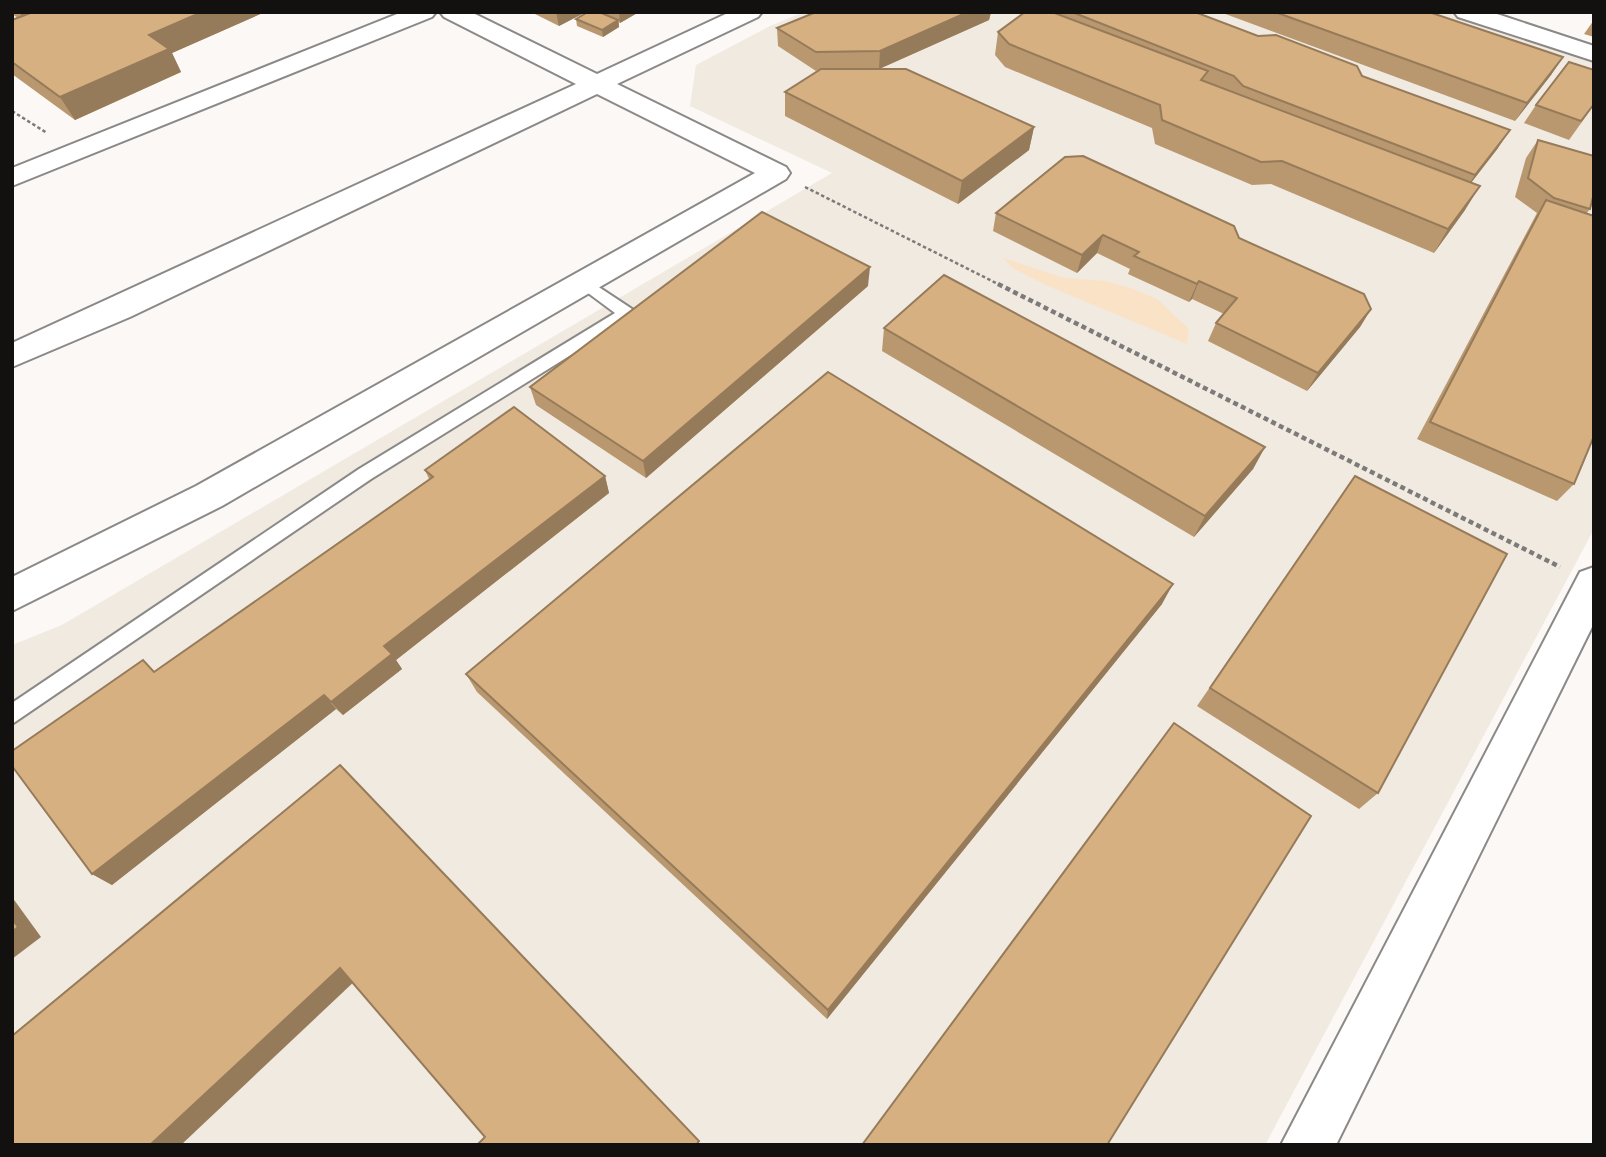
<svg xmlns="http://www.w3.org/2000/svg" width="1606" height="1157" font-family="Ubuntu,sans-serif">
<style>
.built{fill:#f1eae1}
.green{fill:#fae2c7}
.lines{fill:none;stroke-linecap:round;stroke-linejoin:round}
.lane-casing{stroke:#8b8987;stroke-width:4}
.secondary-casing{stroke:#8b8987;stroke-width:4}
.path-far1{stroke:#7d7b7a;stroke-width:2.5;stroke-dasharray:3.5 2.5;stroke-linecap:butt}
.path{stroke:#7d7b7a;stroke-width:4.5;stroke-dasharray:5 3.5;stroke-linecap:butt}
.lane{fill:#fff;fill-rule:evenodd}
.secondary{fill:#fff;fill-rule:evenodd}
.wall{fill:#b9976f}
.shaded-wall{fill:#967b5a}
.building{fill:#d7b081;stroke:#967b5a;stroke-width:2}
</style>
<rect width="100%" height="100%" fill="#fbf8f5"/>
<path class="built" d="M804 12H1446L1594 61V529L1265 1145H12V645L62 625 832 173 690 106 696 65 770 26Z"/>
<path class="green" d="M1003 258 1065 278 1105 281 1131 288 1157 299 1189 329 1187 344 1048 286 1014 269Z"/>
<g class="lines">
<defs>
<path id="lane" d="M585 278 632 309V317L371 479 12 724V703L359 469 615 313 580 287 577 283Z"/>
<g id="secondary">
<path d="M402 12H436L432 17 12 186V168Z"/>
<path d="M440 12H471L597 74 730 12H762L758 17 617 84 786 167 790 173 786 179 222 506 12 611V577L196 486 755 173 597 94 130 317 12 367V343L576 84 444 17Z"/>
<path d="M1454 12H1491L1594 46V61L1458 17Z"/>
<path d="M1594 567V623L1336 1145H1281L1580 572Z"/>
</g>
</defs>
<use href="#lane" class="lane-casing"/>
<use href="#secondary" class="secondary-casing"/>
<g class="path-far1">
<path d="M12 111 47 133"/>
<path d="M805 187 1002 286"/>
</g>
<path class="path" d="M998 284 1560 567"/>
<use href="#lane" class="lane"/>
<use href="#secondary" class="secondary"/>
</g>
<g class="wall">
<path d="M12 12H265L172 53 181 72 75 120 12 74V20L18 18 12 14Z"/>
<path d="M531 12H586L559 26Z"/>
<path d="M588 12H639L620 23 619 22V27L603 37 577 26 576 19Z"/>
<path d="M816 12H991L989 20 879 69 1034 127 1029 150 958 204 785 116V92L819 70 816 71 778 46 777 28Z"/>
<path d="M1025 12H1195L1362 76 1498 148 1471 183 1465 210 1434 253 1271 184 1252 185 1155 144 1152 128 1005 67 995 55 998 32Z"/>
<path d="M1220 12H1429L1563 57 1551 75 1515 121Z"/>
<path d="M1594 20V37L1584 34Z"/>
<path d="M1536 105H1594L1569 140 1524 123Z"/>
<path d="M1538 140 1590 209 1586 214 1574 484 1557 501 1417 439 1537 213 1515 197 1526 158Z"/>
<path d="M996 213 1239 238 1371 309 1360 327 1307 391 1208 341 1216 323 1224 314 1192 299 1189 302 1128 274 1130 269 1097 253 1077 273 993 231Z"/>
<path d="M868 286 646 478 536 405 530 387Z"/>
<path d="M884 328 1265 447 1253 469 1194 537 882 351Z"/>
<path d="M425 470 605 476 609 493 396 660 402 669 343 715 336 709 112 885 92 874 156 671 429 479Z"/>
<path d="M1355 476 1378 793 1359 809 1197 706Z"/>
<path d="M1162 604 827 1019 477 692 466 674Z"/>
</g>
<g class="shaded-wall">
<path d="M19 12H55L26 24Z"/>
<path d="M202 12H265L172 53 181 72 75 120 60 97 149 35Z"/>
<path d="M556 12H586L559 26Z"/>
<path d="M619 12H639L620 23Z"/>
<path d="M968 12H991L989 20 879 69 880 51Z"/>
<path d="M618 20 619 27 603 37 602 30Z"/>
<path d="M1563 57 1551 75 1515 121 1527 103Z"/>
<path d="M1034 127 1029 150 958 204 962 181Z"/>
<path d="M1510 130 1498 148 1463 193 1475 175Z"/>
<path d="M1480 186 1465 210 1434 253 1448 229Z"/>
<path d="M1103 235 1097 253 1077 273 1082 255Z"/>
<path d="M870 267 868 286 646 478 643 461Z"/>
<path d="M1199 281 1192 299 1189 302 1197 284Z"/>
<path d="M1371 309 1360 327 1307 391 1318 373Z"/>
<path d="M1265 447 1253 469 1194 537 1205 516Z"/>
<path d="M605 476 609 493 396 660 402 669 343 715 331 702 384 646Z"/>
<path d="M1173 584 1162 604 827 1019 828 1010Z"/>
<path d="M324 695 336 709 112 885 92 874Z"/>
<path d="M12 897 41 937 12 959Z"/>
<path d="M340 968 358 978 181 1145H150Z"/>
</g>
<g class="building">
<path d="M33 12H202L149 35 169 49 60 97 12 62V20Z"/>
<path d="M588 12H599L618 20 602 30 576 19Z"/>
<path d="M816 12H968L880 51 816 52 777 28Z"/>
<path d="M1025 12H1052L1208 71 1201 80 1480 186 1448 229 1282 161 1261 162 1162 120 1160 105 1009 44 998 32Z"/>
<path d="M1072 12H1195L1258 36 1276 35 1357 66 1362 76 1510 130 1475 175 1243 86 1234 76Z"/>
<path d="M1275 12H1429L1563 57 1527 103Z"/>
<path d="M1569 62 1594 70V104L1581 121 1536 105Z"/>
<path d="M821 69H906L1034 127 962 181 785 92Z"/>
<path d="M1538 140 1594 156V193L1590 209 1554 198 1528 178Z"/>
<path d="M1083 156 1234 226 1239 238 1364 294 1371 309 1318 373 1216 323 1237 298 1199 281 1197 284 1134 256 1139 252 1103 235 1082 255 996 213 1065 157Z"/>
<path d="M1546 200 1594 216V436L1574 484 1430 422Z"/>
<path d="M762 212 870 267 643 461 530 387Z"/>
<path d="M944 275 1265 447 1205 516 884 328Z"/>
<path d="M828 372 1173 584 828 1010 466 674Z"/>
<path d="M514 407 605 476 384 646 392 654 331 702 324 695 92 874 12 766V751L143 660 154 672 433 477 425 470Z"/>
<path d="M1355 476 1507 554 1378 793 1210 688Z"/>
<path d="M1174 723 1311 816 1107 1145H862Z"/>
<path d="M340 765 699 1141 696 1145H477L485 1137 340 968 150 1145H12V1036Z"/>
<path d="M12 919 18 927 12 932Z"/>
</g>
<rect width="1606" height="1157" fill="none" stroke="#121110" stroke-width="28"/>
</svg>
